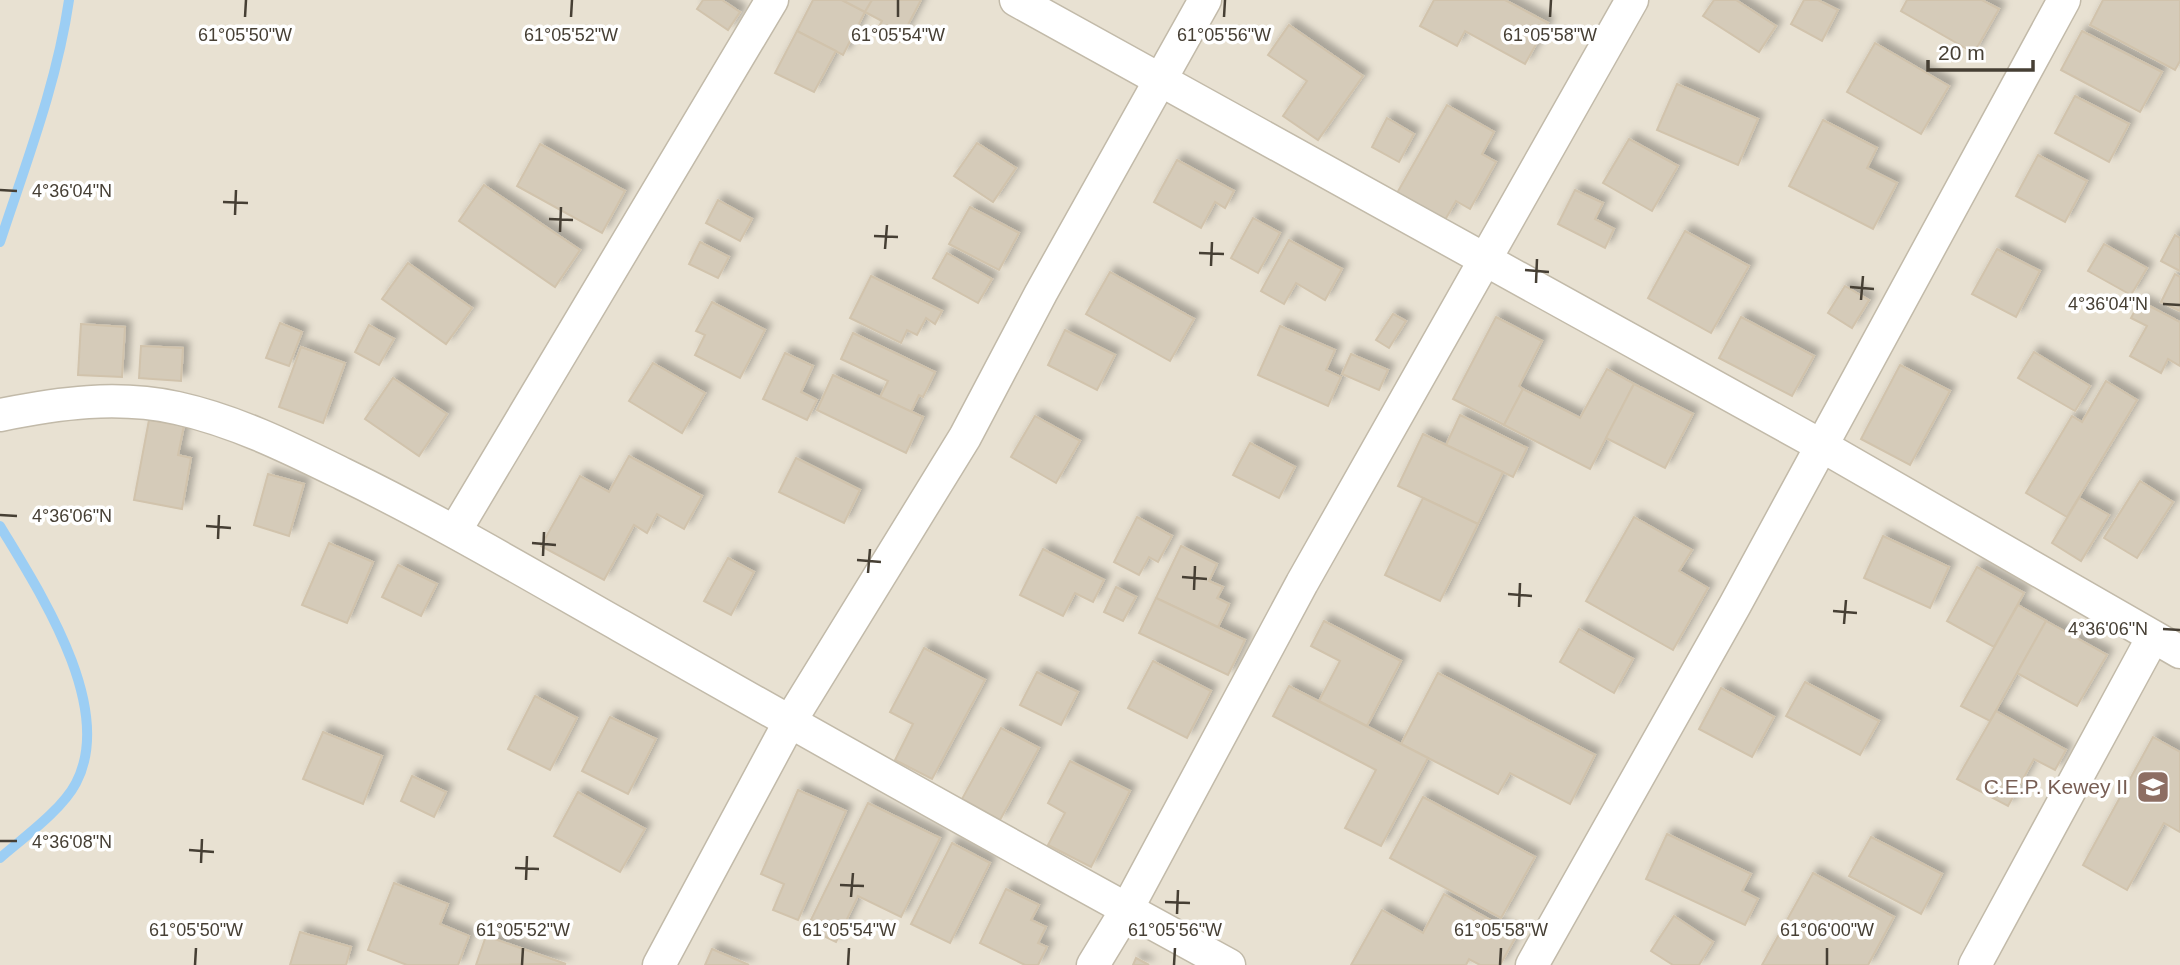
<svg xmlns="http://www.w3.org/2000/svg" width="2180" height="965" font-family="Helvetica,sans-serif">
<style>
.residential{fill:#e8e1d2}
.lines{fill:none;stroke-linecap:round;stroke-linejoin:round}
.stream{stroke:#9ccef4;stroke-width:10}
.building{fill:#d5cbb9;stroke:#d1c3ac;stroke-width:2;filter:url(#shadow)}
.street-casing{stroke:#c2baa9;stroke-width:35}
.street{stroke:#fff;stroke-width:32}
.ticks{fill:none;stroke:#463f34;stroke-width:2.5}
.labels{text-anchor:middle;stroke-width:7;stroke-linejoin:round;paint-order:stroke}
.education-label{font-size:21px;fill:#785e54;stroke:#fff;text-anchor:end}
.ticks-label{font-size:18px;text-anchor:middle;fill:#463f34;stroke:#fff;stroke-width:7;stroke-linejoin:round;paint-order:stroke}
</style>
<defs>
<filter id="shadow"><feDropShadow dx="6" dy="-6" stdDeviation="3.5" flood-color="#0004"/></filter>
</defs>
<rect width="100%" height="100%" fill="#f3efe4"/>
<rect class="residential" x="0" y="0" width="2180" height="965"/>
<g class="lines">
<g class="stream">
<path d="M0 242C26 163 57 83 69 0"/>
<path d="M0 526C39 591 116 707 76 783 62 810 23 838 0 858"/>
</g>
</g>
<g class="building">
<path d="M703 0H722L740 12 728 30 697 9Z"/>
<path d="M813 0H842L865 12 843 55 797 31Z"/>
<path d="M842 0H872L865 12Z"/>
<path d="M872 0H921L899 42 877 30 882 21 865 12Z"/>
<path d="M1434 0H1505L1548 23 1525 64 1465 31 1457 46 1420 26Z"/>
<path d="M1714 0H1736L1776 26 1759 52 1703 16Z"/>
<path d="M1804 0H1818L1838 10 1822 41 1791 24Z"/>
<path d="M1907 0H1982L1999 9 1974 53 1901 11Z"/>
<path d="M2103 0H2180V61L2175 70 2090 25Z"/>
<path d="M1289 25 1363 76 1318 140 1283 116 1307 81 1268 55Z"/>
<path d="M797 31 836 51 814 92 775 73Z"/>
<path d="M2082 31 2162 72 2140 112 2061 70Z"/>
<path d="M1875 43 1949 86 1921 134 1847 92Z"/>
<path d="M1677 84 1758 119 1738 165 1657 130Z"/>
<path d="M2075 96 2129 124 2109 162 2055 133Z"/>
<path d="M1447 105 1494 132 1482 154 1496 162 1470 209 1456 201 1445 220 1397 193Z"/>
<path d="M1387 118 1414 134 1399 162 1372 147Z"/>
<path d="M1823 120 1877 148 1867 168 1897 183 1873 229 1789 186Z"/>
<path d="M1629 139 1678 166 1652 211 1603 183Z"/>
<path d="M977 143 1016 168 993 202 954 176Z"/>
<path d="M540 144 625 191 602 233 517 186Z"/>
<path d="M2038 155 2087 181 2065 222 2016 196Z"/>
<path d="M1177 160 1234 191 1225 208 1215 202 1201 228 1154 202Z"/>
<path d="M484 185 580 250 555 287 459 221Z"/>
<path d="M1575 190 1603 203 1595 219 1614 229 1605 248 1558 224Z"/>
<path d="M718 200 752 219 740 241 706 223Z"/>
<path d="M970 207 1019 233 999 270 949 244Z"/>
<path d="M1253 218 1280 233 1258 273 1231 258Z"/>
<path d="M1685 231 1749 266 1711 333 1648 298Z"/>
<path d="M2175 235 2180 238V271L2161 261Z"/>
<path d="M1289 240 1342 269 1325 300 1296 283 1284 304 1261 291Z"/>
<path d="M700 242 729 257 718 278 689 264Z"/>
<path d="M2104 244 2147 268 2131 295 2088 271Z"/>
<path d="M1997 249 2040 271 2016 317 1972 294Z"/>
<path d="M947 253 992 279 978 303 933 278Z"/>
<path d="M408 263 472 308 446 344 382 299Z"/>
<path d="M1110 272 1194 319 1170 361 1086 314Z"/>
<path d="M2175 274 2180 277V311L2161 302Z"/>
<path d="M871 276 942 311 935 324 926 318 917 335 907 330 901 343 850 318Z"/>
<path d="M1845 286 1869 300 1852 328 1828 313Z"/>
<path d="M2140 301 2180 322V366L2168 359 2161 373 2130 356 2147 326 2131 318Z"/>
<path d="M712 302 765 330 740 378 695 355 705 335 696 331Z"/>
<path d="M1393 314 1406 321 1389 348 1376 340Z"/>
<path d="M1496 317 1542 341 1519 386 1523 389 1504 425 1453 399Z"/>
<path d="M1741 317 1814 356 1792 396 1719 358Z"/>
<path d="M280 323 302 332 289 366 266 358Z"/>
<path d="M81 324 125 327 122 377 78 375Z"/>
<path d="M369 325 394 339 379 365 355 352Z"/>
<path d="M1280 326 1335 350 1326 370 1341 377 1328 406 1258 375Z"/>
<path d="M1065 330 1115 355 1097 390 1048 365Z"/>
<path d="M853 333 935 372 923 397 919 395 911 412 880 397 888 381 841 359Z"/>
<path d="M141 346 183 348 181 381 139 378Z"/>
<path d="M301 347 345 363 323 423 279 407Z"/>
<path d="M2034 352 2090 386 2075 411 2018 378Z"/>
<path d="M785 353 813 366 801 392 817 400 807 420 763 399Z"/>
<path d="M1351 354 1388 370 1379 390 1342 374Z"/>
<path d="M653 363 705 393 682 433 629 401Z"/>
<path d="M1900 365 1950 391 1910 465 1861 439Z"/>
<path d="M1607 369 1634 384 1590 469 1504 425 1523 389 1580 418Z"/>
<path d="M833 375 923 417 906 453 817 410Z"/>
<path d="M393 378 447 414 419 456 365 419Z"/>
<path d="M2106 381 2137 400 2067 517 2026 493 2072 416 2082 422Z"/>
<path d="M1634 384 1693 414 1665 468 1606 438Z"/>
<path d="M1460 415 1527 448 1513 477 1446 445Z"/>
<path d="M1035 416 1080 441 1056 483 1011 457Z"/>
<path d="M149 420 184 426 178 455 191 458 182 509 134 500Z"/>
<path d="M1423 434 1503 472 1478 524 1398 486Z"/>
<path d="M1250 443 1295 467 1279 498 1233 475Z"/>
<path d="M629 456 702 496 684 529 657 514 647 533 634 525 604 580 541 546 580 476 609 492Z"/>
<path d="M796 458 860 490 844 523 779 492Z"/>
<path d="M268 474 304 484 289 536 254 525Z"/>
<path d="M2140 481 2173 502 2137 558 2104 538Z"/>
<path d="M1423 498 1478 524 1440 601 1385 575Z"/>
<path d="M2079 498 2109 515 2081 561 2052 543Z"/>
<path d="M1137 517 1172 536 1158 562 1149 557 1139 575 1114 562Z"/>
<path d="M1634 517 1692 550 1679 571 1708 588 1673 650 1586 601Z"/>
<path d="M1883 536 1949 567 1930 608 1864 578Z"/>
<path d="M329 543 373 562 347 623 302 605Z"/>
<path d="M1181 546 1217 564 1209 581 1223 587 1217 598 1229 604 1218 627 1156 598Z"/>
<path d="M1043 549 1104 580 1093 602 1075 593 1063 616 1020 595Z"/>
<path d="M728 558 754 572 731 615 704 601Z"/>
<path d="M398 565 437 584 421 616 382 597Z"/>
<path d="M1977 567 2024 593 1994 647 1947 621Z"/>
<path d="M1116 587 1136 597 1123 621 1104 612Z"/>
<path d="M1156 598 1245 640 1228 675 1139 633Z"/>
<path d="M2018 605 2046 621 1990 721 1961 706Z"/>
<path d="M1324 621 1401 661 1367 726 1319 701 1340 661 1311 646Z"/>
<path d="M2046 621 2107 655 2077 706 2017 673Z"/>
<path d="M1579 629 1633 659 1614 693 1560 662Z"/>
<path d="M924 648 985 680 932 779 895 760 913 724 890 712Z"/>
<path d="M1153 661 1211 691 1187 738 1128 708Z"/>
<path d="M1037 672 1078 692 1061 725 1020 705Z"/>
<path d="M1438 673 1595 755 1570 804 1510 773 1498 794 1401 744Z"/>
<path d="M1805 682 1879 721 1860 755 1786 716Z"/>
<path d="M1289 686 1428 758 1381 846 1345 828 1376 770 1273 716Z"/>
<path d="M1721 688 1774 717 1752 757 1699 729Z"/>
<path d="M535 696 577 718 550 770 508 749Z"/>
<path d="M1996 711 2066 750 2055 770 2034 759 2008 806 1957 779Z"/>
<path d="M610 717 656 739 628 794 582 771Z"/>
<path d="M1001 728 1039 748 1000 820 962 799Z"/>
<path d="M323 732 382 756 363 804 303 779Z"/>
<path d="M2153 737 2180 752V832L2164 823 2127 890 2083 865Z"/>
<path d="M1070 761 1130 791 1091 867 1048 845 1065 813 1048 803Z"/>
<path d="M412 776 446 792 434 817 401 801Z"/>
<path d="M798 790 846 811 798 920 773 910 784 884 761 874Z"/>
<path d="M578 792 645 829 620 872 554 836Z"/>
<path d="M1423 797 1535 857 1501 918 1390 858Z"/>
<path d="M868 803 940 838 901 917 858 896 836 942 807 928Z"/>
<path d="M1667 834 1751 874 1742 891 1758 899 1745 925 1646 879Z"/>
<path d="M1871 837 1942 874 1921 914 1849 876Z"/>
<path d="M952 843 990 863 950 943 911 924Z"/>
<path d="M1813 873 1894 917 1868 965H1762Z"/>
<path d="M394 883 448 904 440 924 469 936 458 965H407L368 950Z"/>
<path d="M1006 889 1039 905 1031 920 1046 927 1038 943 1047 947 1038 965H1025L980 943Z"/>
<path d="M1444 894 1517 935 1500 965H1480L1469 959 1466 965H1351L1382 910 1423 933Z"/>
<path d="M1674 916 1713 942 1699 965H1673L1651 951Z"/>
<path d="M300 932 351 947 346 965H290Z"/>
<path d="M486 936 566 964 476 965Z"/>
<path d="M712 949 749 965H705Z"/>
<path d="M1136 958 1149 965H1133Z"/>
</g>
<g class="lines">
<defs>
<g id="street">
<path d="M1016 0 1822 446 2180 652"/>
<path d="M0 415C59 403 117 395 177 408 236 421 290 448 343 474 438 520 529 574 621 626 823 741 1025 854 1229 965"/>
<path d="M455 531 772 0"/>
<path d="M659 965 789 723 965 437 1041 293 1205 0"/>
<path d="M1093 965 1127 909 1302 583 1632 0"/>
<path d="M1532 965 1735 605 2064 0"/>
<path d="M1975 965 2153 637"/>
</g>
</defs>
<use href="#street" class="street-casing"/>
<use href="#street" class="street"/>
</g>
<path class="ticks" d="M245 17 246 0M571 17 572 0M898 17V0M1224 17 1225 0M1550 17 1551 0M0 190 17 191M223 202 248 203M235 215 236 190M549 219 573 220M560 232 561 207M874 236 898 237M885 249 887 225M1199 253 1224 254M1211 266 1212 242M1525 270 1549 272M1536 283 1537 259M1850 287 1874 289M1861 300 1863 276M2163 304 2180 305M0 515 17 516M206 526 231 528M218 539 219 515M532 543 556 545M543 556 544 532M857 560 881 562M868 573 870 549M1182 577 1207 579M1194 590 1195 566M1508 594 1532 596M1519 607 1520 583M1833 611 1857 613M1844 624 1846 600M2163 629 2180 630M0 841H17M189 850 214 852M201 863 202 839M515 868 539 869M526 880 527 856M840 885 864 886M851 897 853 873M1165 902 1190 903M1177 914 1178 890M195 965 196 948M522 965 523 948M848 965 849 948M1174 965 1175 948M1500 965 1501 948M1827 965V948"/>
<defs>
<symbol id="school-square" viewBox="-11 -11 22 22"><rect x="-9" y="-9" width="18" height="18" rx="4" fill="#8d6e63" stroke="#fff"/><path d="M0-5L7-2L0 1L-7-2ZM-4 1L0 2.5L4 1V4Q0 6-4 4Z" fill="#fff"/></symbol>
</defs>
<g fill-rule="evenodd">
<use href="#school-square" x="2134" y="768" width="38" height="38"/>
</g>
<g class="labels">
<g class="education-label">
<text x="2128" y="794">C.E.P. Kewey II</text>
</g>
</g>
<g class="ticks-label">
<text x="245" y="41">61°05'50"W</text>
<text x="571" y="41">61°05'52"W</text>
<text x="898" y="41">61°05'54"W</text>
<text x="1224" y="41">61°05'56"W</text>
<text x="1550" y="41">61°05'58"W</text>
<text x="72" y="197">4°36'04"N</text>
<text x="2108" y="310">4°36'04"N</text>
<text x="72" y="522">4°36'06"N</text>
<text x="2108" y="635">4°36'06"N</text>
<text x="72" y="848">4°36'08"N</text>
<text x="196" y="936">61°05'50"W</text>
<text x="523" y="936">61°05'52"W</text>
<text x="849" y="936">61°05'54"W</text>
<text x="1175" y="936">61°05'56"W</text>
<text x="1501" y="936">61°05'58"W</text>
<text x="1827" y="936">61°06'00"W</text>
</g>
<path d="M1928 60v10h105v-10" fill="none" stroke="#463f34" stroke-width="3.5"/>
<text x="1938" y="60" font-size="21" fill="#463f34" stroke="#ffffff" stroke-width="5" paint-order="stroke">20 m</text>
</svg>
